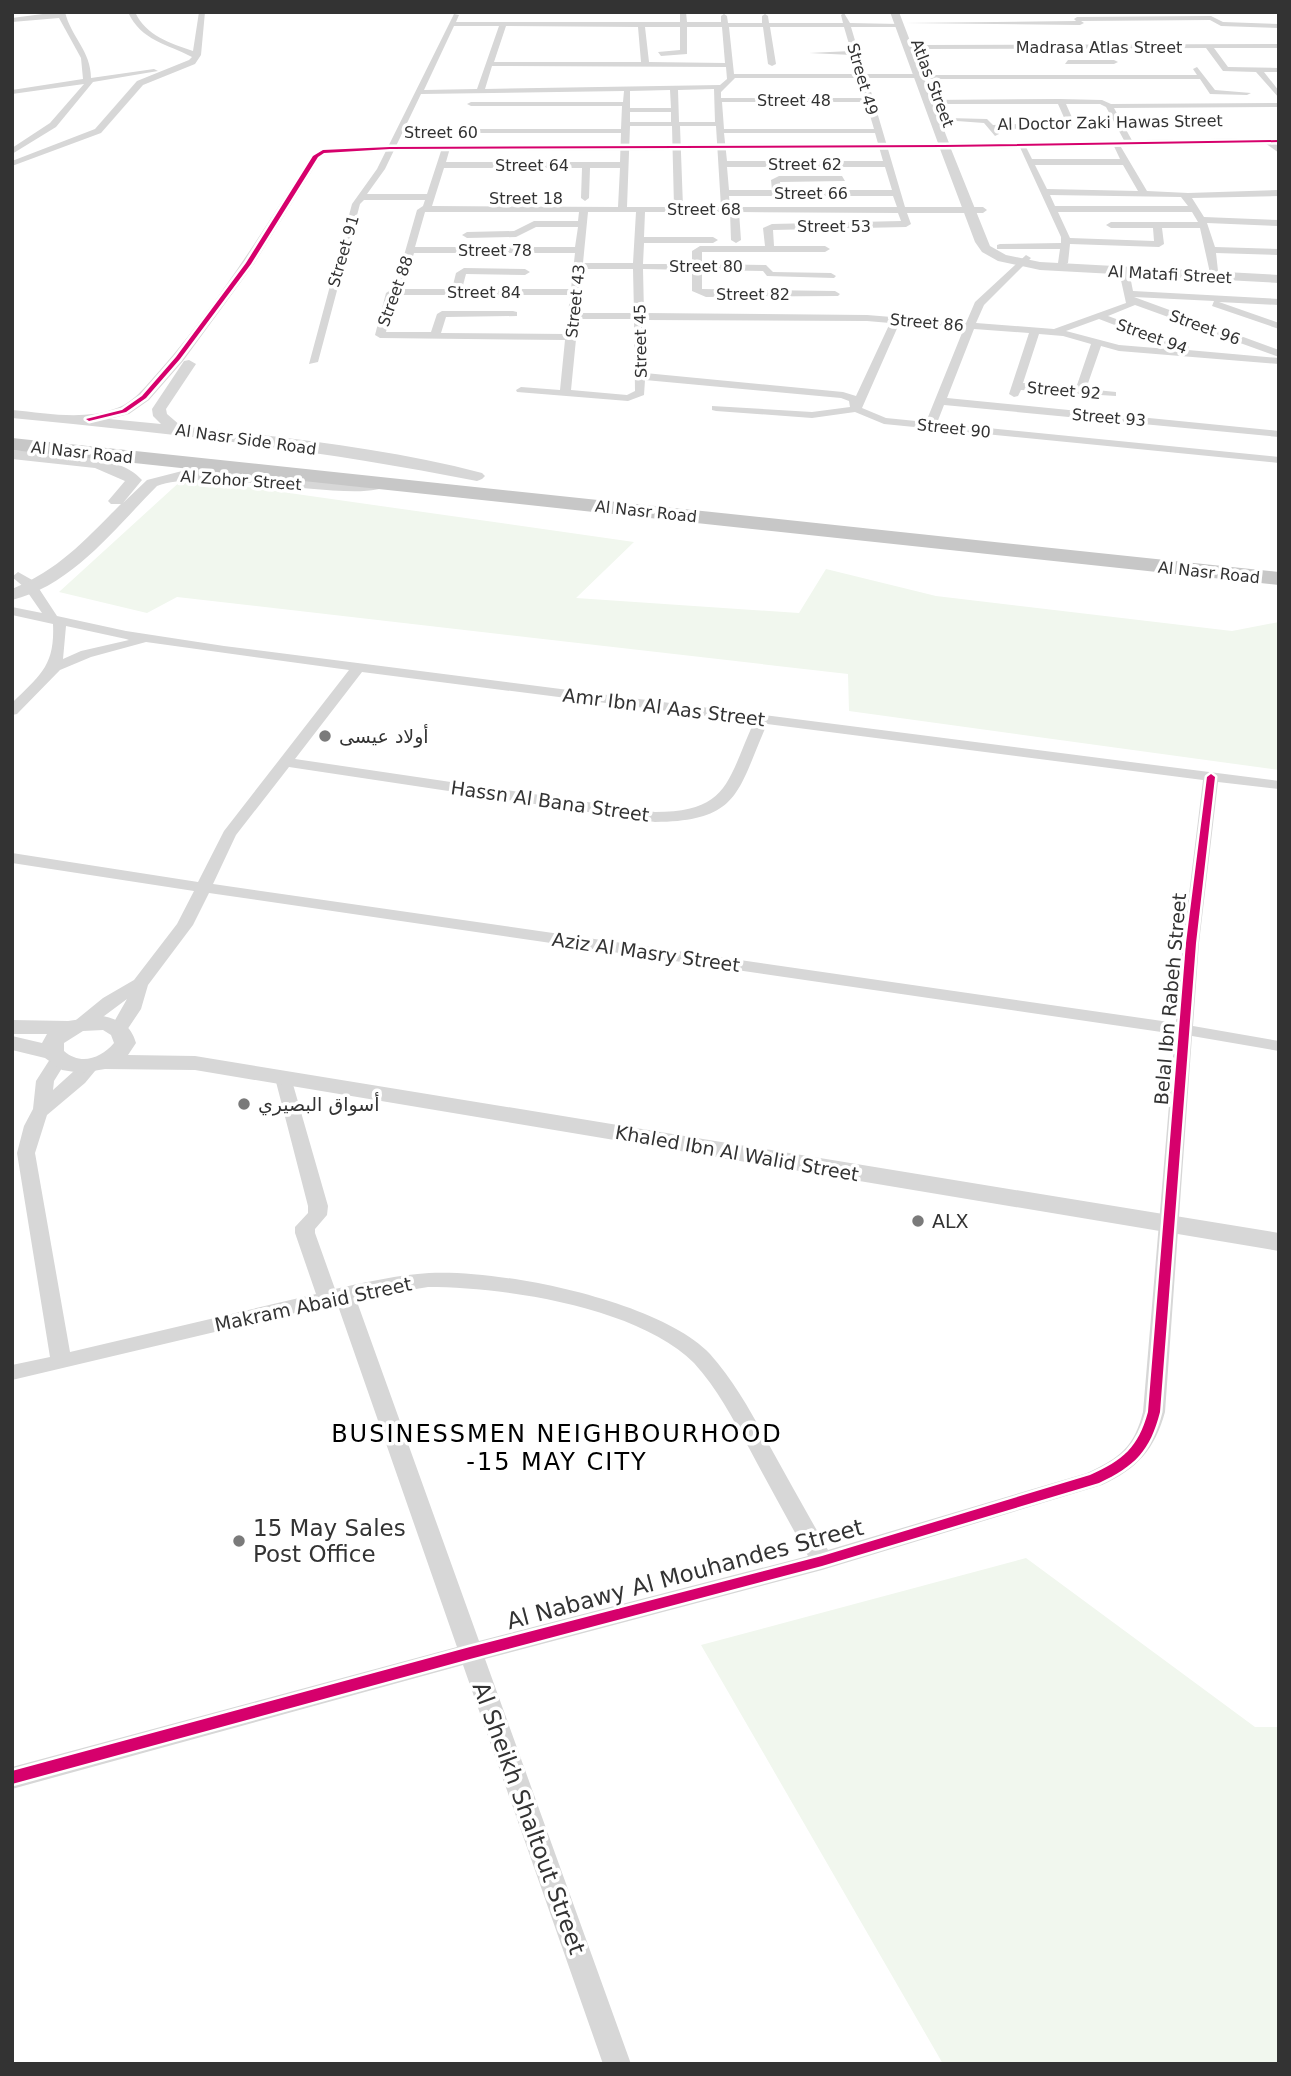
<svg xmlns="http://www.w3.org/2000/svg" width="1291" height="2076" font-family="'DejaVu Sans','Noto Naskh Arabic',sans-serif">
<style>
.green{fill:#f1f7ee}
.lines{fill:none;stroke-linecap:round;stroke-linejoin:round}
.minor{fill:#d7d7d7;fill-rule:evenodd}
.tertiary{fill:#d7d7d7;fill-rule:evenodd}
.trunk{fill:#c7c7c7;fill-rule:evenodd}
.cycleway-casing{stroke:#fff;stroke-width:5}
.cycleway{fill:#d6006c;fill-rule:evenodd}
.poi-dot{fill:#7a7a7a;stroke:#fff;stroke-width:2.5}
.labels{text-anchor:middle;stroke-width:7;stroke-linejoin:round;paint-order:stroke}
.far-street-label{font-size:16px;fill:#333;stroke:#fff}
.street-label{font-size:19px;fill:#333;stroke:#fff}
.poi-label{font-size:19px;fill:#333;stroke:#fff;text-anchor:start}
.near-poi-label{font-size:23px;fill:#333;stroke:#fff;text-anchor:start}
.near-street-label{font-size:23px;fill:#333;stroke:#fff}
.near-neighbourhood-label{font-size:24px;letter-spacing:2px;fill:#000;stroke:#fff}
</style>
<rect width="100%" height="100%" fill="#fff"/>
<g class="green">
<path d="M184 478 634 542 576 598 799 613 826 569 936 596 1232 631 1279 622V770L849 711 848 674 177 597 147 613 59 592Z"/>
<path d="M1026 1558 1255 1727H1279V2064H943L701 1645Z"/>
</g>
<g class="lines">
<g class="minor">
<path d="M58 12H65C71 37 91 51 91 78L154 69 158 71 93 82 56 127 12 154V148L50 123 84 84 12 94V90L83 79 81 58 59 18 12 22V18Z"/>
<path d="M128 12H135C146 36 170 43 193 51L199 12H205L201 55 195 64 143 85 101 133 12 166V161L95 129 137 81 189 60 192 57C168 44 141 41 128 12Z"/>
<path d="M680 12H686L687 22H721V16L724 14 727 16 728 23H762V16L765 14 768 16 769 23H843L841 15 844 13 850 23 900 24 898 27H851L865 74H917L921 76 917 78H867L905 207H983L987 210 983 213H907L911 224 906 227 773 230 774 246H825L830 249 825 252H702V264L766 265 773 272 831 273 836 276 834 278 767 276 763 271 702 270V289L835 291 840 294 838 296 706 297 692 291V270L643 269 644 313 867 315 966 323 975 302 1026 255 1031 258 984 305 976 323 1054 329 1126 303 1119 271 1124 268 1129 271 1133 291 1279 299V305L1219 302 1279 323V329L1212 306 1214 301 1134 297 1279 350V357L1135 305 1108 316 1189 346 1188 350 1279 358V364L1119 351 1101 346 1086 389 1116 392V396L1021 390 1018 396 1014 397 1009 394 1029 333 974 329 947 398 1279 431V437L944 405 937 423 1279 457V463L884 424 855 412 812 418 716 411 712 410V406L812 412 850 407 849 401 841 398 645 380 644 395 628 401 517 392 516 390 521 387 560 390 565 340 380 338 375 335 386 293 395 287 417 210 423 206 425 200H364L360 204 318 362 309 364 352 204 377 169 454 14 459 15 456 22H680ZM454 26H499L477 89 424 90ZM506 26 638 27 641 62H494ZM645 27H680V50L658 52 661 56 687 54V27H722L725 63 649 62ZM729 27H763L768 64 772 66 776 64 770 27H844L851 51 809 53 852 55 858 74H734ZM492 66 726 67 727 79 720 85 485 89ZM735 78H859L865 98H721V92ZM714 89 715 122H679L678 90ZM670 90 671 108H630V91ZM624 91 623 102H471L467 104 471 106H622L621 129H462L458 131 462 133H621L620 162H446L450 148 446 146 442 148 427 194H367L385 169 421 94ZM722 102H866L874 129H724ZM630 112H671V122H630ZM630 126H672L674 207H627ZM680 126H716L721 207H683ZM724 133H875L883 161H727ZM727 167H885L892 190H781L780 182 845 181 842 176H779L771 180 772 190H729ZM444 168H582L581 198 585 201 589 198 590 168H620L618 207 432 206ZM729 196H893L897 207H730ZM425 212H579L578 221H534L514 231 467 232 462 235 467 238 516 237 536 227H578L575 247H415ZM588 212H636L633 263H583ZM645 212H730L731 240 736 243 741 240 739 212 898 213 901 221 772 224 763 228 765 246H700L692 251V264H643L644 243H713L718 240 713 237H644ZM414 253H575L571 289H462L466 274 525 275 530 272 525 269 464 268 456 273 452 289H403ZM583 269H633L634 313H578ZM395 295H570L566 334 441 333 446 317 517 316V312L513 311H442L437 314 431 332H386ZM578 319H634L635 391 627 395 571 390ZM1099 319 1180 350 1119 345 1066 331ZM644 320 867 321 890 323 856 396 843 392 645 373ZM899 324 964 328 926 422 886 418 862 408ZM1039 334 1063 336 1091 344 1076 388 1023 383Z"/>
<path d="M1211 16 1223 22 1279 24V28L1221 26 1210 20 1081 21 1084 23 1080 25 905 23 1076 21 1074 19 1077 17Z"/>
<path d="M1279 44V48H1214L1228 67 1279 68V72H1264L1279 91V98L1256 72 1223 71 1206 48 919 49 915 47 919 45Z"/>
<path d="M1068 60H1114L1118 62 1114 64H1065Z"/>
<path d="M1197 67 1215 90 1251 93 1247 95 1210 94 1200 79H930L926 77 930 75H1197L1193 69Z"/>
<path d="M1060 99 1102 100 1111 104 1279 103V107L1114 108 1134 144 1130 146 1126 144 1106 107 1100 104H1066L1074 122 1069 128 996 129 999 134 995 136 984 123 943 120 947 118 987 119 993 125 1066 122 1058 104H927L923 102 927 100Z"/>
<path d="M1268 139 1279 146V153L1265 143Z"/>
<path d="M1112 142H1118L1147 191 1188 193 1279 190V196L1192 198 1204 217 1279 220V226L1207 223 1215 247 1279 249V255L1216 253 1218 271 1210 273 1200 228H1162L1164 244 1159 247 1070 244 1068 263 1063 266 1058 263 1060 249H997V245L1000 244 1061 243V237L1018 143H1024L1032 159H1120ZM1035 165H1123L1138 191 1047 189ZM1050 195 1181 197 1188 206H1055ZM1058 212H1192L1198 222H1111L1106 225 1111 228H1153L1154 241 1070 238Z"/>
<path d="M18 572 34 581 57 616 126 631 224 646 1279 781V789L1218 782 1199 943 1193 1026 1279 1041V1051L1192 1036 1165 1412C1155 1449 1137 1469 1102 1485L822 1570 485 1659 631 2064H603L463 1665 12 1789V1767L457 1647 337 1303 12 1380V1365L50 1357 17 1153 24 1126 33 1109 36 1081 52 1056 58 1055 67 1060 54 1081 53 1090 85 1061H97L100 1065 85 1083 47 1115 35 1153 70 1352 316 1294 295 1233V1227L308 1213V1206L275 1078 284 1072 290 1074 328 1206 327 1215 315 1229V1233L335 1289C365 1282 399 1275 429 1273 501 1269 660 1301 710 1354 734 1381 751 1412 768 1443 788 1479 808 1515 828 1550L1087 1473C1120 1458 1134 1447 1143 1412L1175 1034 209 893 193 925 148 985 141 1009 125 1033 119 1034 110 1029 127 999 88 1028H76L73 1024 76 1020 103 998 134 980 177 924 194 891 12 863V853L198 882 224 831 349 670 146 642 91 657 60 670 17 714 12 715V703C40 675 55 666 53 624L12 615V607L42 613 24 587 12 577ZM66 626 126 639 129 640 81 651 63 659ZM362 672 754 722C727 781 729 812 655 812L295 759ZM767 724 1203 780 1183 943 1176 1023 213 884 236 835 289 767 655 822C740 821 737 792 767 724ZM428 1287C505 1287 638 1307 694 1363 717 1388 733 1419 749 1448 768 1484 788 1520 808 1556L479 1641 356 1299Z"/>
</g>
<g class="tertiary">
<path d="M890 12H899L949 143 1279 138V144L951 149 990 246 1006 255 1040 262 1279 275V283L1040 270 998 261 982 252 975 242 940 149 390 151 325 155 320 158 254 264 183 361 149 400 129 414 109 419 161 424 153 416 152 409 184 361 189 360 196 364 166 409 167 414 181 426C282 437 385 448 482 473L485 476 482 479 477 481C323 450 168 433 12 418V410C47 413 83 421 117 408 135 402 148 383 161 369 218 304 264 229 311 156L319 150 390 145 938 143Z"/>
<path d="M12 450C47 453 118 452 142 480L123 503 147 480 186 470 232 471 325 481 382 479 390 484C366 507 209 466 157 486 115 528 73 585 12 600V589C60 569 85 540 121 504H111L108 501 125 481 95 468 12 459Z"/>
<path d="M103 1016C120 1020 131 1025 136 1043L128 1055 195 1056 1279 1233V1251L195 1070 105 1069 81 1073 62 1070 45 1058 12 1050V1036L42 1043 47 1034H12V1020L68 1021ZM103 1030 111 1035 114 1043C101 1058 81 1066 64 1051V1043L83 1031Z"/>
</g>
<path class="trunk" d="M12 438 1279 572V585L12 450Z"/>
<defs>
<g id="cycleway">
<path d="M1279 140V142L944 147 390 149 324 153 318 157 251 264 180 359 146 398 126 412 89 421 86 419 122 410 142 396 176 357 246 263 313 156 323 150 390 147 944 145Z"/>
<path d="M1211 774 1215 777 1196 943 1160 1412C1150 1451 1135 1466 1099 1483L822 1566 470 1659 12 1784V1771L470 1647 822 1556 1090 1475C1123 1460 1138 1448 1148 1412L1186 943 1207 777Z"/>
</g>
</defs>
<use href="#cycleway" class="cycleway-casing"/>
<use href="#cycleway" class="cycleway"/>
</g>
<g class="poi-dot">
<circle cx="325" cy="736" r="7"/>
<circle cx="244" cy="1104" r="7"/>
<circle cx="918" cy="1221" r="7"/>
<circle cx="239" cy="1541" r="7"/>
</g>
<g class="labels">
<g class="far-street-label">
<text x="1099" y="53">Madrasa Atlas Street</text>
<text transform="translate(863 79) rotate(74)" y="6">Street 49</text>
<text transform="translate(933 83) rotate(69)" y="6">Atlas Street</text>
<text x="794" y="106">Street 48</text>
<text transform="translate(1110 122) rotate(-1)" y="6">Al Doctor Zaki Hawas Street</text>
<text x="441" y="138">Street 60</text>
<text x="805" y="170">Street 62</text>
<text x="532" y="171">Street 64</text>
<text x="811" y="199">Street 66</text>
<text x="526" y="204">Street 18</text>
<text x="704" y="215">Street 68</text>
<text x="834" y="232">Street 53</text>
<text x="495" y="256">Street 78</text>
<text transform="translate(343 251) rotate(-74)" y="6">Street 91</text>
<text x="706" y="272">Street 80</text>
<text transform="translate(1170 274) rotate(3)" y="6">Al Matafi Street</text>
<text transform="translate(395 291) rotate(-70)" y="6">Street 88</text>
<text x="484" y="298">Street 84</text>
<text x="753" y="300">Street 82</text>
<text transform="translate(575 301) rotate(-84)" y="6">Street 43</text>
<text transform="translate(927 322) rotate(5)" y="6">Street 86</text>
<text transform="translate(1205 327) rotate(20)" y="6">Street 96</text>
<text transform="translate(1152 336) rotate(20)" y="6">Street 94</text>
<text transform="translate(640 341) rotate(-91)" y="6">Street 45</text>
<text transform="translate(1064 390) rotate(5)" y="6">Street 92</text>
<text transform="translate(1109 417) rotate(5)" y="6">Street 93</text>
<text transform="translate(954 428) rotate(6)" y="6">Street 90</text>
<text transform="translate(246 439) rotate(8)" y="6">Al Nasr Side Road</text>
<text transform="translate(82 452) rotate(6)" y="6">Al Nasr Road</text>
<text transform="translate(241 480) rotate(4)" y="6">Al Zohor Street</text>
<text transform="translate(646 511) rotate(6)" y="6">Al Nasr Road</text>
<text transform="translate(1209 572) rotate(6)" y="6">Al Nasr Road</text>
</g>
<g class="street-label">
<text transform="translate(664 707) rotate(7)" y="7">Amr Ibn Al Aas Street</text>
<text transform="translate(550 801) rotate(8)" y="7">Hassn Al Bana Street</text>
<text transform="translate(646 952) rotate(8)" y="7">Aziz Al Masry Street</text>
<text transform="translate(1170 999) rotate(-85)" y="7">Belal Ibn Rabeh Street</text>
<text transform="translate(737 1153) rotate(10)" y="7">Khaled Ibn Al Walid Street</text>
<text transform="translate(313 1304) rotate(-12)" y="7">Makram Abaid Street</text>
</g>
<g class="poi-label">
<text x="339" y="743">أولاد عيسى</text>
<text x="258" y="1111">أسواق البصيري</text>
<text x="932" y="1228">ALX</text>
</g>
<g class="near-poi-label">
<text x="253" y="1536">15 May Sales<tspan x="253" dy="26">Post Office</tspan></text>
</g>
<g class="near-street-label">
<text transform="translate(685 1574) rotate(-15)" y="8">Al Nabawy Al Mouhandes Street</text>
<text transform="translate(529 1818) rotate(70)" y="8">Al Sheikh Shaltout Street</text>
</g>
<g class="near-neighbourhood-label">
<text x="557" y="1442">BUSINESSMEN NEIGHBOURHOOD<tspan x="557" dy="28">-15 MAY CITY</tspan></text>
</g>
</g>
<rect width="1291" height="2076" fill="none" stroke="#333333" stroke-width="28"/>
</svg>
